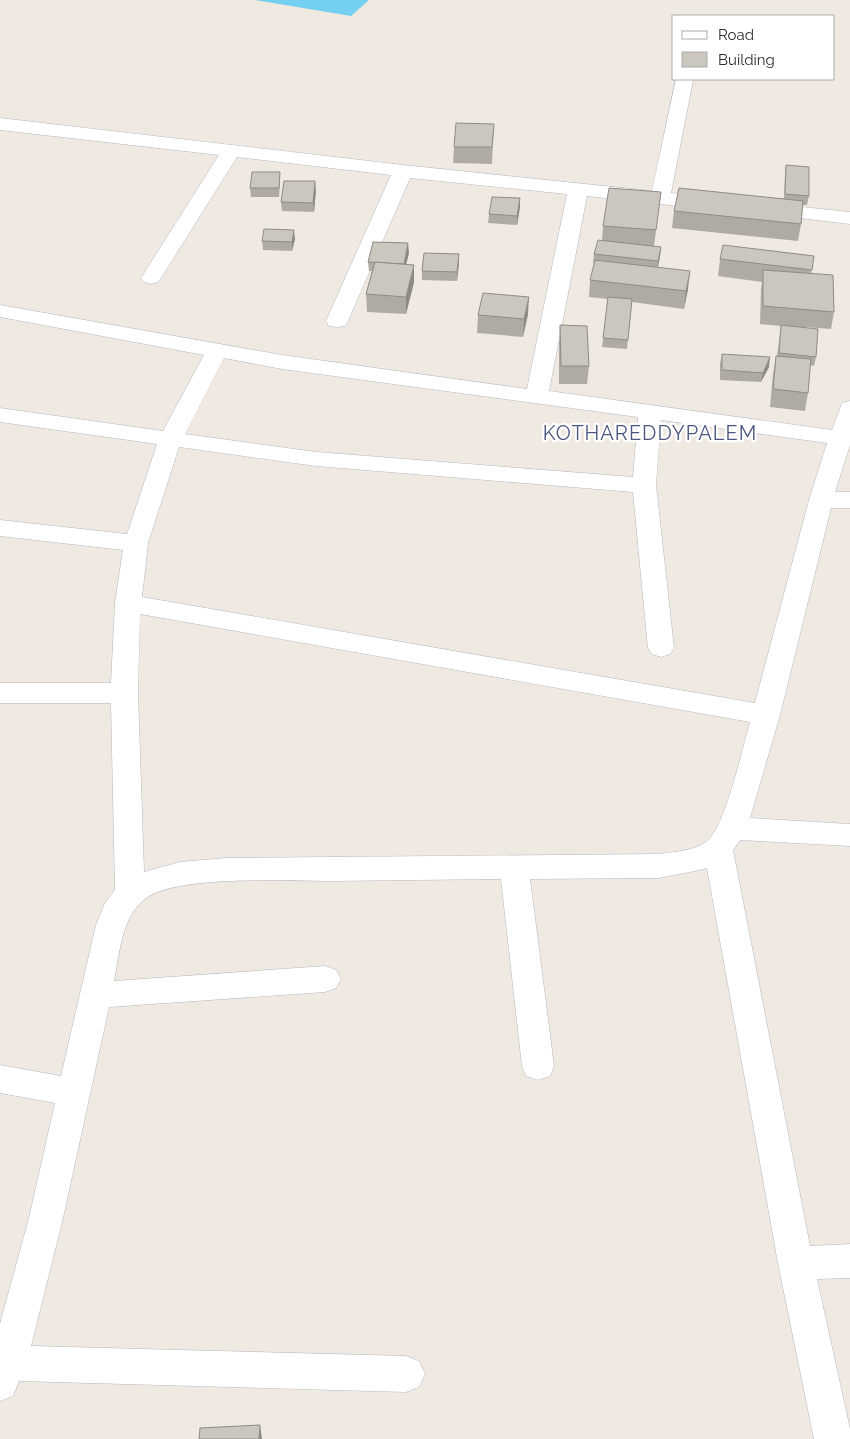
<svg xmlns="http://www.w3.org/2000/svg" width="850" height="1439" font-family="Raleway,sans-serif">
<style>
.water{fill:#75cff0}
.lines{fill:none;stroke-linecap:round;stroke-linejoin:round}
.minor-casing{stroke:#b4b7c1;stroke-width:1}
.minor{fill:#fff;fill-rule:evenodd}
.wall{fill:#afaba4}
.shaded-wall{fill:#8e8b86}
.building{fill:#cbc7bf;stroke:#8e8b86}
.labels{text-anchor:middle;stroke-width:4.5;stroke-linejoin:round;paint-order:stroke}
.quarter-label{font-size:20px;letter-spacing:1px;fill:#4d5680;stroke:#fff}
</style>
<rect width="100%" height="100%" fill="#efe9e1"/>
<path class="water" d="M255 0H369L351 16Z"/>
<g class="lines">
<defs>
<g id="minor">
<path d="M676 79 693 80 671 193 714 198 721 200 724 204 721 208 714 210 587 196 549 391 832 430 842 403 850 401V445L835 492H850V508H831L780 715 750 818 850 824V846L740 840 733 850 810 1246 850 1244V1278L817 1279 850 1429V1439H814L778 1263 707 868 695 871 658 878 530 879 554 1066 550 1076 538 1080 526 1076 522 1066 501 879C444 880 387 880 330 881 288 881 178 875 146 898 121 917 120 952 114 981L325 966 336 970 341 979 336 988 325 992 109 1007 63 1218 31 1346 406 1356 419 1361 425 1374 419 1387 406 1392 19 1381 13 1396 0 1401V1324L29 1218 55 1103 0 1093V1065L61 1076 96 925 105 903 115 890 111 703H0V683H111L115 603 123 550 0 536V520L127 534 157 444 0 422V408L163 431 204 355 0 317V305L282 355 527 389 567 194 410 178 348 321 345 326 337 327 329 326 326 321 391 175 237 157 161 278 158 282 151 284 144 282 141 278 219 155 0 130V118L403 165 652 191ZM224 358 282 369 638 417 633 477 316 452 185 434ZM661 420 827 443 809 500 755 703 142 597 148 543 179 447 316 466 633 492 648 648 652 654 661 657 670 654 674 648 656 485ZM140 614 750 722C743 746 725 829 706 842 693 851 674 852 658 854L226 858 180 862 144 872 138 693Z"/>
<path d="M764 203 850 212V224L757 213 754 209 757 205Z"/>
</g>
</defs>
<use href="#minor" class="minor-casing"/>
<use href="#minor" class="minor"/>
</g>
<g class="wall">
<path d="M494 124 492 164 453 163 454 147Z"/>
<path d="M786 165 809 196 807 205H803L801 224 798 241 672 228 674 211 784 198 785 174Z"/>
<path d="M280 172V181L279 197H251L250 188Z"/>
<path d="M316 190 314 212 282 211 281 202Z"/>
<path d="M661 192 654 246 661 247 660 256 658 268 688 289 684 309 632 302 627 349 602 347 608 299 589 297 590 280 595 263H593L594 254 602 240 603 226Z"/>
<path d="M520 198V207L517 225 488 223 489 214Z"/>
<path d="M295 239 292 251 263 250 262 241Z"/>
<path d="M409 253 406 264 414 265V282L406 314 367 312 366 294 372 271H369L368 262Z"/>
<path d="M814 256 811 274 834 312 831 329 805 327 816 357 814 366 810 365 808 393 805 411 770 407 773 374 776 356H777L781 326 760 324 761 288 762 282 718 276 720 259Z"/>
<path d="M459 263 457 281 422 280V271Z"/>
<path d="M528 314 523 337 477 333 478 315Z"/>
<path d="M560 325 589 366 587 384H559V343Z"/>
<path d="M722 354 769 367 761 382 720 380V364Z"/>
</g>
<g class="shaded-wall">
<path d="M315 181 316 190 314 212 313 203Z"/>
<path d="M520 198V207L517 225V216Z"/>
<path d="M294 230 295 239 292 251V242Z"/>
<path d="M408 243 409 253 404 273V264Z"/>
<path d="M661 247 660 256 657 270 658 261Z"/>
<path d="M459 254V263L457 281V272Z"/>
<path d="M414 265V282L406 314V297Z"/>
<path d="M690 271 688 289 684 309 686 291Z"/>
<path d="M529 297 528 314 523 337 524 319Z"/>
<path d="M770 357 769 367 761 382 763 373Z"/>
<path d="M260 1425 262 1439H259Z"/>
</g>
<g class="building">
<path d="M456 123 494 124 492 147H454Z"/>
<path d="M786 165 809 167V196L785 194Z"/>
<path d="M252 172H280L279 188H250Z"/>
<path d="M284 181H315L313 203 281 202Z"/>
<path d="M609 188 661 192 656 230 603 226Z"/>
<path d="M679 188 803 201 801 224 674 211Z"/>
<path d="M492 197 520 198 517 216 489 214Z"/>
<path d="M264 229 294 230 292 242 262 241Z"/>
<path d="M598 240 661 247 658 261 594 254Z"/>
<path d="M373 242 408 243 404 264 368 262Z"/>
<path d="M723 245 814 256 812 270 720 259Z"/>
<path d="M424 253 459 254 457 272 422 271Z"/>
<path d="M595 260 690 271 686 291 590 280Z"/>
<path d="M375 262 414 265 406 297 366 294Z"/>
<path d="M763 270 833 275 834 312 763 306Z"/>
<path d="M483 293 529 297 524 319 478 315Z"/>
<path d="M608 297 632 299 628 340 603 338Z"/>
<path d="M560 325 587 326 589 366H561Z"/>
<path d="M781 325 818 329 816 357 779 353Z"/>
<path d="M722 354 770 357 763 373 722 370Z"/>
<path d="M776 356 811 359 808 393 773 389Z"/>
<path d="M260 1425 259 1439H199L200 1428Z"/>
</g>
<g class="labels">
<g class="quarter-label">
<text x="650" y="440">KOTHAREDDYPALEM</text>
</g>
</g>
<rect x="672" y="15" width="162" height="65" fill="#ffffff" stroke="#ababab"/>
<rect x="682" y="31" width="25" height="8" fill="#ffffff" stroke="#ababab"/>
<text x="718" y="40" font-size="15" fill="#2e2e2e">Road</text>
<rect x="682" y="52" width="25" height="15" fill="#cbc7bf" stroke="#ababab"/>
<text x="718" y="65" font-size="15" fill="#2e2e2e">Building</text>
</svg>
